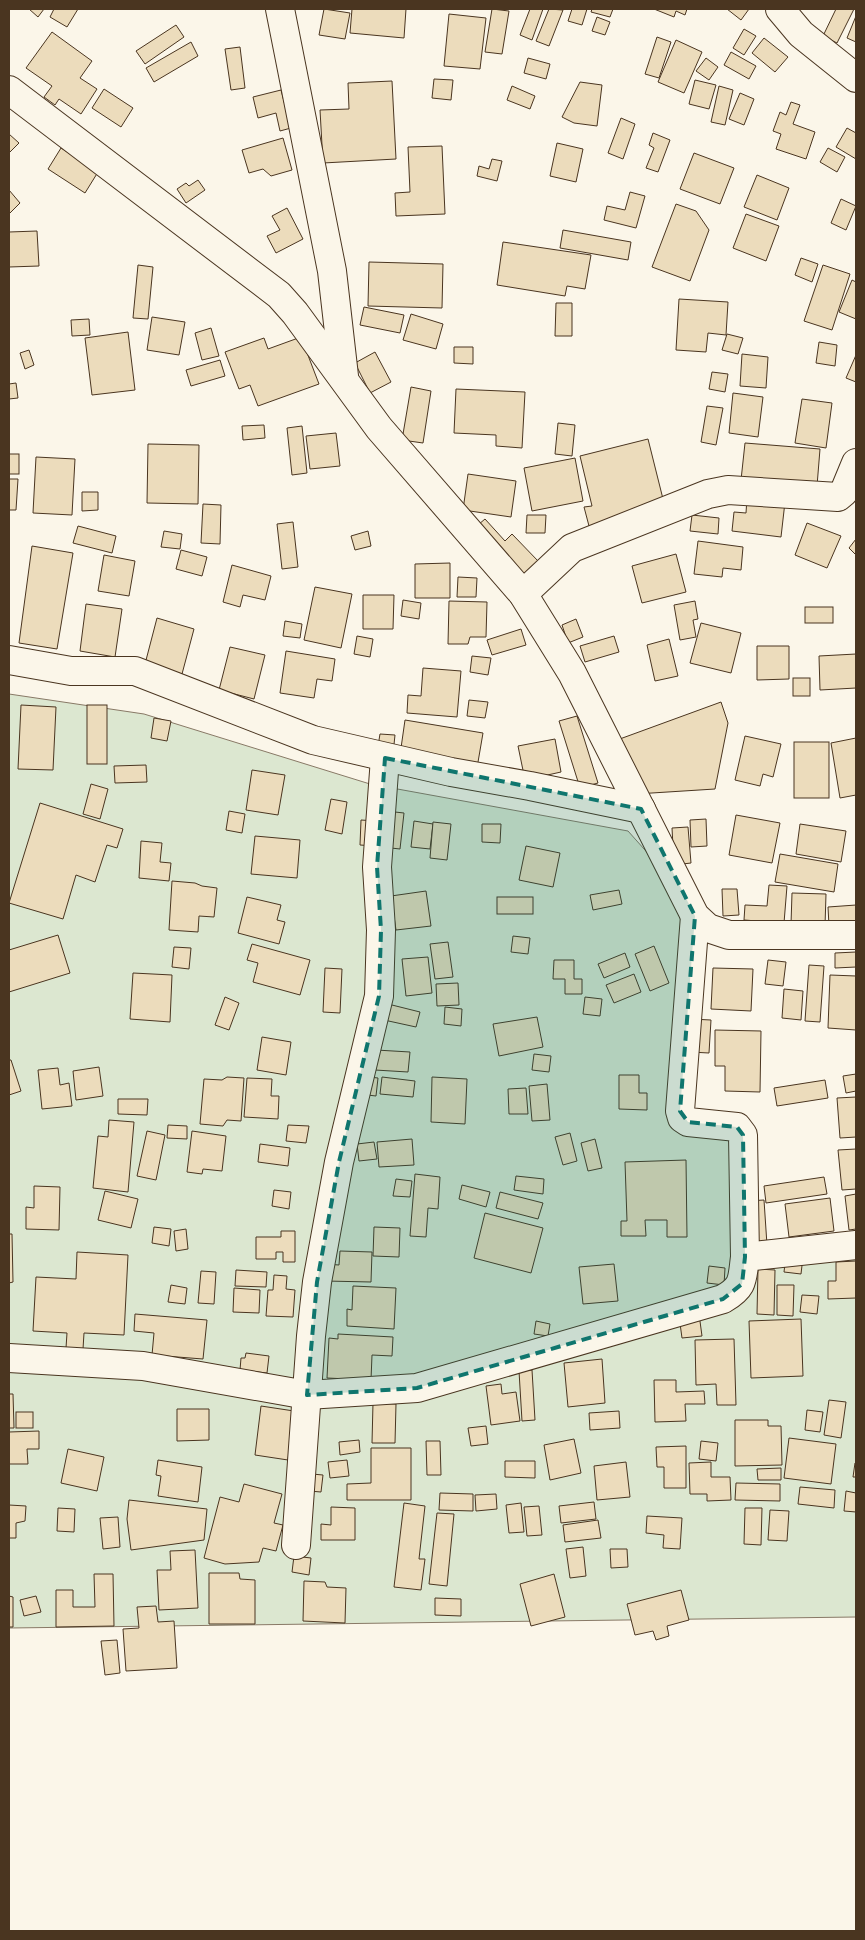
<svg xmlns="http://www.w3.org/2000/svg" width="865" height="1940" font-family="'IBM Plex Sans',sans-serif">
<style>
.green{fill:#dce7d0;stroke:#887966}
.building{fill:#ecdcbc;stroke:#4a3520}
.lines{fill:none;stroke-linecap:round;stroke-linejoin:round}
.minor-casing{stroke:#4a3520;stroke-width:30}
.minor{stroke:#fbf6e9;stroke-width:28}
.marked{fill:#0f766e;fill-opacity:0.2;stroke:#0f766e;stroke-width:4;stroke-dasharray:10 6;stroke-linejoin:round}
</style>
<rect width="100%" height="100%" fill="#fbf6e9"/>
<path class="green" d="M9 694 144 714 370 784 628 831 661 868 687 928 676 1109 736 1138 738 1264 856 1255V1617L9 1628Z"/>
<g class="building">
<path d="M29 9H44L38 17Z"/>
<path d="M54 9H78L67 27 50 17Z"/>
<path d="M324 9 350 13 345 39 319 35Z"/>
<path d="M352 9H406L404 38 350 33Z"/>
<path d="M492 9 509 11 502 54 485 52Z"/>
<path d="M530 9H543L532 40 520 35Z"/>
<path d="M549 9 563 10 549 46 536 41Z"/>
<path d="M572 9H587L582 25 568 21Z"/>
<path d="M592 9H613L610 17 591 12Z"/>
<path d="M654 9H687L685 15 676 11 674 17Z"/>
<path d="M727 9H749L741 20Z"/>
<path d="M836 9H854L837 43 823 36Z"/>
<path d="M449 14 486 18 480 69 444 66Z"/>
<path d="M856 16V42L847 38Z"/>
<path d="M597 17 610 22 605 35 592 31Z"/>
<path d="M176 25 184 37 145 64 136 51Z"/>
<path d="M744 29 756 36 744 55 733 48Z"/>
<path d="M52 32 92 61 80 78 97 89 81 114 59 99 55 105 44 97 52 86 26 68Z"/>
<path d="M657 37 671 42 659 78 645 74Z"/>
<path d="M764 38 788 57 775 72 752 53Z"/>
<path d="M676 40 702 52 684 93 658 82Z"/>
<path d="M191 42 198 56 154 82 146 68Z"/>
<path d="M240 47 245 88 231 90 225 49Z"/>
<path d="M731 52 756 66 749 79 724 65Z"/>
<path d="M528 58 550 64 546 79 524 73Z"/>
<path d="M706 58 718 67 709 80 696 71Z"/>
<path d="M434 79 453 80 451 100 432 98Z"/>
<path d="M695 80 716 85 709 109 689 104Z"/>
<path d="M392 81 396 159 323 163 320 110 349 109 348 83Z"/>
<path d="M580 82 602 85 597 126 574 123 562 117Z"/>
<path d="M512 86 535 96 530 109 507 100Z"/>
<path d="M719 86 733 90 725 125 711 122Z"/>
<path d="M104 89 133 108 121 127 92 108Z"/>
<path d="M281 90 291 128 280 131 276 113 258 118 253 97Z"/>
<path d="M740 93 754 99 744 125 729 119Z"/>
<path d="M791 102 800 105 793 124 815 132 806 159 776 149 781 134 773 131 780 112 786 115Z"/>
<path d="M621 118 635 124 623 159 608 153Z"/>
<path d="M847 128 856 133V159L836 147Z"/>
<path d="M653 133 670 140 658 172 646 168 654 148 649 145Z"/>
<path d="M9 134 19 143 9 153Z"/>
<path d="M283 138 292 170 271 176 263 169 249 173 242 150Z"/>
<path d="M557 143 583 149 576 182 550 176Z"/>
<path d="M442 146 445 214 396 216 395 193 410 192 408 147Z"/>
<path d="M61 148 98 172 85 193 48 169Z"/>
<path d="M828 148 845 157 837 172 820 162Z"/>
<path d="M694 153 734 168 720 204 680 189Z"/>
<path d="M492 159 502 161 497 181 477 176 479 166 489 169Z"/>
<path d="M757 175 789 188 777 220 744 207Z"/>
<path d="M198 180 205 190 186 203 177 189 186 183 189 186Z"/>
<path d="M9 190 20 203 9 214Z"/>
<path d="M630 192 645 196 636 228 604 220 607 206 625 210Z"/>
<path d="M841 199 856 206 846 230 831 223Z"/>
<path d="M676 204 696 211 709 230 690 281 652 267Z"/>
<path d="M287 208 303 239 276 253 267 236 280 230 272 216Z"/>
<path d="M746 214 779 226 766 261 733 248Z"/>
<path d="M563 230 631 242 628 260 560 248Z"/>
<path d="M37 231 39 266 9 267V232Z"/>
<path d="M503 242 591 255 585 289 567 286 565 296 497 285Z"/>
<path d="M801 258 818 264 812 282 795 275Z"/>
<path d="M369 262 443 264 442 308 368 306Z"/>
<path d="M138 265 153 267 148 319 133 318Z"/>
<path d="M823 265 850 274 832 330 804 321Z"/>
<path d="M852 280 856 282V319L839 312Z"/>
<path d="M679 299 728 302 726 335 708 333 706 352 676 350Z"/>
<path d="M556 303H572V336H555Z"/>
<path d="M364 307 404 315 400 333 360 325Z"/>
<path d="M411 314 443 324 436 349 403 340Z"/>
<path d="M152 317 185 322 179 355 147 350Z"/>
<path d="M89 319 90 335 72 336 71 320Z"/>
<path d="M211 328 219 356 202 360 195 333Z"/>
<path d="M128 332 135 390 92 395 85 338Z"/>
<path d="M727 334 743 338 738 354 722 350Z"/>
<path d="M301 337 319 384 258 406 250 385 239 389 225 352 264 338 268 349Z"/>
<path d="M819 342 837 345 835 366 816 363Z"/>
<path d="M454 347H473V364L454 363Z"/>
<path d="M29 350 34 365 25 369 20 353Z"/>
<path d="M375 352 391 382 370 393 355 363Z"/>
<path d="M742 354 768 357 766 388 740 386Z"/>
<path d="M856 355V382L846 378Z"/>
<path d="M220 360 225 376 191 386 186 370Z"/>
<path d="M712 372 728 374 725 392 709 389Z"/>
<path d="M16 383 18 398 9 399V384Z"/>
<path d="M411 387 431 391 423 443 402 440Z"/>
<path d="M456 389 525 392 522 448 496 446V435L454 433Z"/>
<path d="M733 393 763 397 758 437 729 433Z"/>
<path d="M802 399 832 403 826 448 795 443Z"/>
<path d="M707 406 723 408 716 445 701 442Z"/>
<path d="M558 423 575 425 572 456 555 454Z"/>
<path d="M264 425 265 438 243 440 242 426Z"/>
<path d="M302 426 307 473 292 475 287 428Z"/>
<path d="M336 433 340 466 310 469 306 436Z"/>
<path d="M648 439 665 507 589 526 584 507 592 506 580 456Z"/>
<path d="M745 443 820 449 817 486 741 480Z"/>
<path d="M148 444 199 445 198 504 147 503Z"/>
<rect x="9" y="454" width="10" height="20"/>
<path d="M36 457 75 459 72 515 33 513Z"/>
<path d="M575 458 583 501 532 511 524 468Z"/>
<path d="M468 474 516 481 511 517 463 510Z"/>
<path d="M9 479H18L16 510H9Z"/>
<path d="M82 492H98V510L82 511Z"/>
<path d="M747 498 785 502 781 537 732 531 734 512 746 513Z"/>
<path d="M203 504 221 505 220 544 201 543Z"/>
<path d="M527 515H546L545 533H526Z"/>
<path d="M692 515 719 518 718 534 690 531Z"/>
<path d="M485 519 505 541 512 534 539 562 519 580 472 530Z"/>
<path d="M293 522 298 567 282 569 277 524Z"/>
<path d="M807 523 841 536 827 568 795 555Z"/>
<path d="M78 526 116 536 112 553 73 543Z"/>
<path d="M164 531 182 534 180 549 161 547Z"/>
<path d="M368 531 371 546 355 550 351 536Z"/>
<path d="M856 539V555L849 548Z"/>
<path d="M698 541 743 547 741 570 723 568 722 577 694 574Z"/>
<path d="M32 546 73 553 57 649 19 643Z"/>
<path d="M181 550 207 557 202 576 176 569Z"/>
<path d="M676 554 686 592 642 603 632 566Z"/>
<path d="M104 555 135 561 129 596 98 591Z"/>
<path d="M450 563V598H415V564Z"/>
<path d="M232 565 271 576 265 600 243 595 240 607 223 602Z"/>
<path d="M458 577 477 578 476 597H457Z"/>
<path d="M315 587 352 594 341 648 304 640Z"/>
<path d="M363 595H394L393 629H363Z"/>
<path d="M403 600 421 603 419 619 401 616Z"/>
<path d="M449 601 487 602 486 637H470L468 644H448Z"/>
<path d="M695 601 698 619 693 620 696 637 680 640 674 605Z"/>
<path d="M86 604 122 609 115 657 80 651Z"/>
<rect x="805" y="607" width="28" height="16"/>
<path d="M157 618 194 629 182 674 145 664Z"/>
<path d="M576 619 583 637 568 643 562 625Z"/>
<path d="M285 621 302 624 300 638 283 636Z"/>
<path d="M701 623 741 633 731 673 690 663Z"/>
<path d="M521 629 526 645 492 655 487 640Z"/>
<path d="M357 636 373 639 370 657 354 654Z"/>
<path d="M614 636 619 652 585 662 580 646Z"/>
<path d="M669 639 678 676 655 681 647 645Z"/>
<path d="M757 646H789V679L757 680Z"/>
<path d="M230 647 265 655 254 699 219 690Z"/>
<path d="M286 651 335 659 332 681 317 679 314 698 280 693Z"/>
<path d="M856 654V688L820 690 819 656Z"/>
<path d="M472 656 491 658 488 675 470 672Z"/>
<path d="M423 668 461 671 457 717 407 713 408 695 421 696Z"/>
<rect x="793" y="678" width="17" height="18"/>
<path d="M469 700 488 702 485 718 467 716Z"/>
<path d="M721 702 728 723 715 789 636 794 617 740Z"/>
<path d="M21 705 56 707 53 770 18 769Z"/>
<rect x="87" y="705" width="20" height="59"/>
<path d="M577 716 598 783 580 788 559 721Z"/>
<path d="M154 718 171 721 167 741 151 738Z"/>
<path d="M405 720 483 733 477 768 400 755Z"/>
<path d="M380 734 395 735 393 754 377 752Z"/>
<path d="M745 736 781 744 773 777 763 774 760 786 735 780Z"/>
<path d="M856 738V795L840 798 831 743Z"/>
<path d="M555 739 561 772 525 780 518 746Z"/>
<rect x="794" y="742" width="35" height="56"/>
<path d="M146 765 147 782 115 783 114 766Z"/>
<path d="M252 770 285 775 278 815 246 810Z"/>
<path d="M91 784 108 789 100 819 83 814Z"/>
<path d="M331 799 347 802 342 834 325 830Z"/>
<path d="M40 803 123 829 117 848 107 845 95 882 76 875 63 919 9 903Z"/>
<path d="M229 811 245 814 242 833 226 830Z"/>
<path d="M386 811 404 813 400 849 382 847Z"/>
<path d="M736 815 780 823 772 863 729 855Z"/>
<path d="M706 819 707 846 691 847 690 820Z"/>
<path d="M361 820 376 821 375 846 360 845Z"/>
<path d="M414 821 433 824 430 849 411 847Z"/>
<path d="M433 822 451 824 447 860 430 858Z"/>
<path d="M482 824H501L500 843 482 842Z"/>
<path d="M800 824 846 831 841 862 796 854Z"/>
<path d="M688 827 691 863 674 865 672 828Z"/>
<path d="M255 836 300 840 297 878 251 874Z"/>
<path d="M141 841 162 843 160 862 171 863 169 881 139 878Z"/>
<path d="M526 846 560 853 553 887 519 880Z"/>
<path d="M780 854 838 864 834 892 775 882Z"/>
<path d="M172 881 195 883 202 886 217 888 214 917 199 916 198 932 169 930Z"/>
<path d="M769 885 787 886 784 923 744 920 745 905 767 906Z"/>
<path d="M722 889H737L739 915 723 916Z"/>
<path d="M619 890 622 904 593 910 590 895Z"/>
<path d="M426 891 431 926 396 930 391 896Z"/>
<path d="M792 893 826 894 825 926 791 924Z"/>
<path d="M247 897 281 905 277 920 285 922 279 944 238 933Z"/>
<rect x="497" y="897" width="36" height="17"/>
<path d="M856 905V925L829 926 828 907Z"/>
<path d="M58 935 70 973 9 992V950Z"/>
<path d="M513 936 530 938 528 954 511 952Z"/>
<path d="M448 942 453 977 435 979 430 944Z"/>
<path d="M252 944 310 960 300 995 253 982 258 963 247 960Z"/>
<path d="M654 946 669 983 650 991 635 954Z"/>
<path d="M174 947 191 948 189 969 172 967Z"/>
<path d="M856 952V967L835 968V953Z"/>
<path d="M625 953 630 967 604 978 598 964Z"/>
<path d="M428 957 432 993 406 996 402 959Z"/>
<path d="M554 960H574V979H582V994H565V979H553Z"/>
<path d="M768 960 786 962 783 986 765 984Z"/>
<path d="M809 965 824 966 820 1022 805 1021Z"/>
<path d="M325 968 342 969 340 1013 323 1012Z"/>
<path d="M713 968 753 969 751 1011 711 1009Z"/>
<path d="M133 973 172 975 170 1022 130 1019Z"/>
<path d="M634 974 641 992 614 1003 606 985Z"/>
<path d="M830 975 856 976V1030L828 1028Z"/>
<path d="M458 983 459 1005 437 1006 436 984Z"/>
<path d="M784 989 803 991 801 1020 782 1018Z"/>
<path d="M225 997 239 1003 229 1030 215 1025Z"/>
<path d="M585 997 602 999 600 1016 583 1014Z"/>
<path d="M388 1004 420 1012 416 1027 384 1020Z"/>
<path d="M445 1007 462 1009 461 1026 444 1024Z"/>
<path d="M537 1017 543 1047 499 1056 493 1024Z"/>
<path d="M691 1019 711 1020 709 1053 690 1052Z"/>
<path d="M715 1030 761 1031 760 1092 725 1091V1066H715Z"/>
<path d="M262 1037 291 1042 286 1075 257 1070Z"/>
<path d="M376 1050 410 1052 408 1072 375 1070Z"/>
<path d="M534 1054 551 1056 549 1072 532 1070Z"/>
<path d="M9 1060H11L21 1091 9 1095Z"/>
<path d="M99 1067 103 1096 76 1100 73 1071Z"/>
<path d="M58 1068 60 1085 69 1083 72 1106 42 1109 38 1070Z"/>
<path d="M856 1074V1091L846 1093 843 1076Z"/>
<path d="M619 1075H639V1093H647V1110L619 1109Z"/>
<path d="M361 1076 378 1078 376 1096 359 1094Z"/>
<path d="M227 1077 244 1078 241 1121 227 1120 223 1126 200 1124 204 1079 222 1080Z"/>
<path d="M382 1077 415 1081 413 1097 380 1094Z"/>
<path d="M432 1077 467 1079 465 1124 431 1122Z"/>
<path d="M247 1078 272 1079 271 1096H279L278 1119 244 1117Z"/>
<path d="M825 1080 828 1098 777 1106 774 1088Z"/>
<path d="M547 1084 550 1120 532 1121 529 1086Z"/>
<path d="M526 1088 528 1114H509L508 1089Z"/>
<path d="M856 1097V1137L840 1138 837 1098Z"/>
<path d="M118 1099H148L147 1115 118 1114Z"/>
<path d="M109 1120 134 1122 128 1192 93 1188 98 1136 108 1137Z"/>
<path d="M168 1125 187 1126V1139L167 1138Z"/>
<path d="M288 1125 309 1126 306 1143 286 1141Z"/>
<path d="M147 1131 165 1135 156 1180 137 1176Z"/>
<path d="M192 1131 226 1136 222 1171 203 1169 202 1174 187 1172Z"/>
<path d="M570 1133 577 1161 563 1165 555 1137Z"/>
<path d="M412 1139 414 1165 379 1167 377 1142Z"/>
<path d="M595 1139 602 1168 588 1171 581 1143Z"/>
<path d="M374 1142 377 1159 359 1161 357 1144Z"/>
<path d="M260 1144 290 1148 288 1166 258 1162Z"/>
<path d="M856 1149V1189L842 1190 838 1150Z"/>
<path d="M686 1160 687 1237H667V1220H645L646 1236H621V1221H627L625 1162Z"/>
<path d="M415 1174 440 1177 438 1209 428 1208 426 1237 410 1236Z"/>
<path d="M516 1176 544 1179 543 1194 514 1190Z"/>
<path d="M824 1177 827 1194 766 1203 764 1186Z"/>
<path d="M396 1179 412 1181 410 1197 393 1196Z"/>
<path d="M462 1185 490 1192 486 1207 459 1199Z"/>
<path d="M34 1186 60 1187 59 1230 26 1229V1207L34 1208Z"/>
<path d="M274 1190 291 1192 289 1209 272 1206Z"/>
<path d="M105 1191 138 1199 131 1228 98 1220Z"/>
<path d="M500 1192 543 1203 538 1219 496 1208Z"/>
<path d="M856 1194V1229L849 1230 845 1196Z"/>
<path d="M830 1198 834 1231 789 1237 785 1204Z"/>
<path d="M764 1200 767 1245H749L747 1201Z"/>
<path d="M485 1213 543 1228 531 1273 474 1258Z"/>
<path d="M154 1227 171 1229 169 1246 152 1243Z"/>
<path d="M374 1227 400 1228 399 1257 373 1256Z"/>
<path d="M186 1229 188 1249 176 1251 174 1231Z"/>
<path d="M281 1231H295V1262H283V1252H276V1259H256V1237H281Z"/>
<path d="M9 1234H12L13 1282 9 1283Z"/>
<path d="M340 1251 372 1252 371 1282 325 1281V1264L339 1265Z"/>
<path d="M77 1252 128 1255 124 1335 84 1333 83 1349 66 1348 67 1333 33 1331 36 1277 76 1279Z"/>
<path d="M786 1255 803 1257 801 1274 784 1272Z"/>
<path d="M856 1261V1298L828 1299V1281H836V1262Z"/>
<path d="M614 1264 618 1301 583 1304 579 1267Z"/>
<path d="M709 1266 725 1268 724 1285 707 1283Z"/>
<path d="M758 1269 775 1270 774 1315 757 1314Z"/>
<path d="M236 1270 267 1272 266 1287 235 1286Z"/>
<path d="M201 1271 216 1272 214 1304 198 1303Z"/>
<path d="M274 1275 287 1276 286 1289 295 1290 293 1317 266 1316 268 1290H273Z"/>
<path d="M171 1285 187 1288 185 1304 168 1302Z"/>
<path d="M777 1285H794L793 1316 777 1315Z"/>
<path d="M353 1286 396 1288 394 1329 347 1326V1309L352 1310Z"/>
<path d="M234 1288 260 1290 259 1313 233 1312Z"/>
<path d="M802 1295 819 1296 817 1314 800 1312Z"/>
<path d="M135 1314 207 1320 203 1359 152 1355 154 1333 134 1331Z"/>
<path d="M699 1314 702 1336 682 1338 679 1316Z"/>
<path d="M801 1319 803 1376 751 1378 749 1321Z"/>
<path d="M536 1321 550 1324 548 1336 534 1334Z"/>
<path d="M338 1334 393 1337 392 1356 372 1355 371 1380 327 1378 329 1338 338 1339Z"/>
<path d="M734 1339 736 1405H717L716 1384 696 1385 695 1340Z"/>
<path d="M246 1353 269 1356 267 1373 240 1370 241 1358H245Z"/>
<path d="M602 1359 605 1403 568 1407 564 1363Z"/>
<path d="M532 1370 535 1420 522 1421 519 1371Z"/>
<path d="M654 1380H676V1392L704 1391 705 1404H685L686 1421 655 1422Z"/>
<path d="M501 1384 502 1394 516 1392 520 1421 491 1425 486 1386Z"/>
<path d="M9 1394H13L14 1428H9Z"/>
<path d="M829 1400 846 1402 841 1438 824 1435Z"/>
<path d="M373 1403 396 1404 395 1443H372Z"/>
<path d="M261 1406 294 1411 288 1460 255 1455Z"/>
<path d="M177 1409H209V1440L177 1441Z"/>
<path d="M807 1410 823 1412 820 1432 805 1430Z"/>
<path d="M619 1411 620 1428 590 1430 589 1413Z"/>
<rect x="16" y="1412" width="17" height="16"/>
<path d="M735 1420H768V1426H781L782 1465 735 1466Z"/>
<path d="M486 1426 488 1444 471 1446 468 1428Z"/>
<path d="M39 1431V1449H27L28 1464H9V1432Z"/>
<path d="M789 1438 836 1444 831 1484 784 1478Z"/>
<path d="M574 1439 581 1473 550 1480 544 1445Z"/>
<path d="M359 1440 360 1452 340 1455 339 1442Z"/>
<path d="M426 1441H440L441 1475H427Z"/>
<path d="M701 1441 718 1443 716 1461 699 1459Z"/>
<path d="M686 1446V1488H664V1467H657L656 1447Z"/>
<path d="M371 1448H411V1500H347V1484L371 1483Z"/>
<path d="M68 1449 104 1457 97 1491 61 1483Z"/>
<path d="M158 1460 202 1467 198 1502 158 1496 161 1476 156 1475Z"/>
<path d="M347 1460 349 1476 330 1478 328 1462Z"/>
<path d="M505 1461H535V1478L505 1477Z"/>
<path d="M626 1462 630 1497 597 1500 594 1466Z"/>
<path d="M711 1462V1477H730L731 1500 707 1501V1494H690L689 1463Z"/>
<path d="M855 1463H856V1477H853Z"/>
<path d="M781 1468V1480H758L757 1469Z"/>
<path d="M312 1474 323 1475 321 1492 309 1491Z"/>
<path d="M736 1483 780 1484V1501L735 1500Z"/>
<path d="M244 1484 282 1494 274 1523 283 1525 276 1551 263 1548 259 1562 225 1564 204 1558 220 1497 239 1502Z"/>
<path d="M800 1487 835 1490 834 1508 798 1504Z"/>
<path d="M846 1491 856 1493V1512L844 1511Z"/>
<path d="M440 1493 473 1494V1511L439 1510Z"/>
<path d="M496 1494 497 1509 476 1511 475 1495Z"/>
<path d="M129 1500 207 1509 204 1540 131 1550 127 1519Z"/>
<path d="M594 1502 596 1519 561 1523 559 1506Z"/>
<path d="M404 1503 425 1506 419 1559H425L421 1590 394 1587Z"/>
<path d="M521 1503 524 1532 509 1533 506 1505Z"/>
<path d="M9 1505 26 1506 25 1521 16 1523V1538H9Z"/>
<path d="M539 1506 542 1535 527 1536 524 1507Z"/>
<path d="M331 1507 355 1508V1540H321V1524L331 1525Z"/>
<path d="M58 1508 75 1509 74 1532 57 1531Z"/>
<path d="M745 1508H762L761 1545 744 1544Z"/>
<path d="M770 1510 789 1511 787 1541 768 1540Z"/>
<path d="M437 1513 454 1514 447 1586 429 1584Z"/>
<path d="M647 1516 682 1518 680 1549 663 1548 664 1535 646 1533Z"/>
<path d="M118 1517 120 1547 103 1549 100 1518Z"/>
<path d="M598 1520 601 1538 565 1542 563 1525Z"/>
<path d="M583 1547 586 1576 570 1578 566 1549Z"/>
<path d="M610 1549H627L628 1567 611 1568Z"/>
<path d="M195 1550 198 1608 159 1610 157 1570H171L170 1551Z"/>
<path d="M294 1556 311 1558 309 1575 292 1572Z"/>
<path d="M209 1573H239L240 1579 255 1580V1624H209Z"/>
<path d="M94 1574H113L114 1626 56 1627V1590H73V1607H95Z"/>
<path d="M554 1574 565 1617 531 1626 520 1584Z"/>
<path d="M304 1581 325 1582 327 1587 346 1588 345 1623 303 1621Z"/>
<path d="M681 1590 689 1620 667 1626 669 1636 656 1640 653 1631 635 1635 627 1604Z"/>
<path d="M9 1596 13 1597V1627H9Z"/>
<path d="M36 1596 41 1612 24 1616 20 1600Z"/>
<path d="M435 1598 461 1599V1616L435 1615Z"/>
<path d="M156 1606 158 1622 174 1621 177 1668 126 1671 123 1629 139 1628 137 1607Z"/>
<path d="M117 1640 120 1673 105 1675 101 1641Z"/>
</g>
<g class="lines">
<defs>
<g id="minor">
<path d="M280 9 332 271 344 376"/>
<path d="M780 9 801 34 856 78"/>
<path d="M9 90 279 295 295 313 379 428 523 594 572 673 695 916 708 928 729 935H856"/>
<path d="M523 594 572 548 708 494 728 490 838 497 844 492 856 463"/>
<path d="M9 660 71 671H135L313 740 451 772 530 786 641 809"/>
<path d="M695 916 680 1111 682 1118 688 1122 737 1127 743 1135 745 1257"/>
<path d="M9 1358 143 1366 307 1395 417 1388 723 1299C744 1287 742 1280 745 1257L856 1245"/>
<path d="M296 1545 311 1336 317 1282 339 1162 379 996 381 930 377 867 385 758"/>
</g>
</defs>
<use href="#minor" class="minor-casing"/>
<use href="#minor" class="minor"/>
</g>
<path class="marked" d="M385 758 641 809 695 916 680 1111 688 1122 737 1127 743 1135 745 1257 742 1284 723 1299 417 1388 307 1395 317 1282 339 1162 379 996 381 930 377 867Z"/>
<rect width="865" height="1940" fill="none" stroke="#4a3520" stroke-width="20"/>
</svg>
